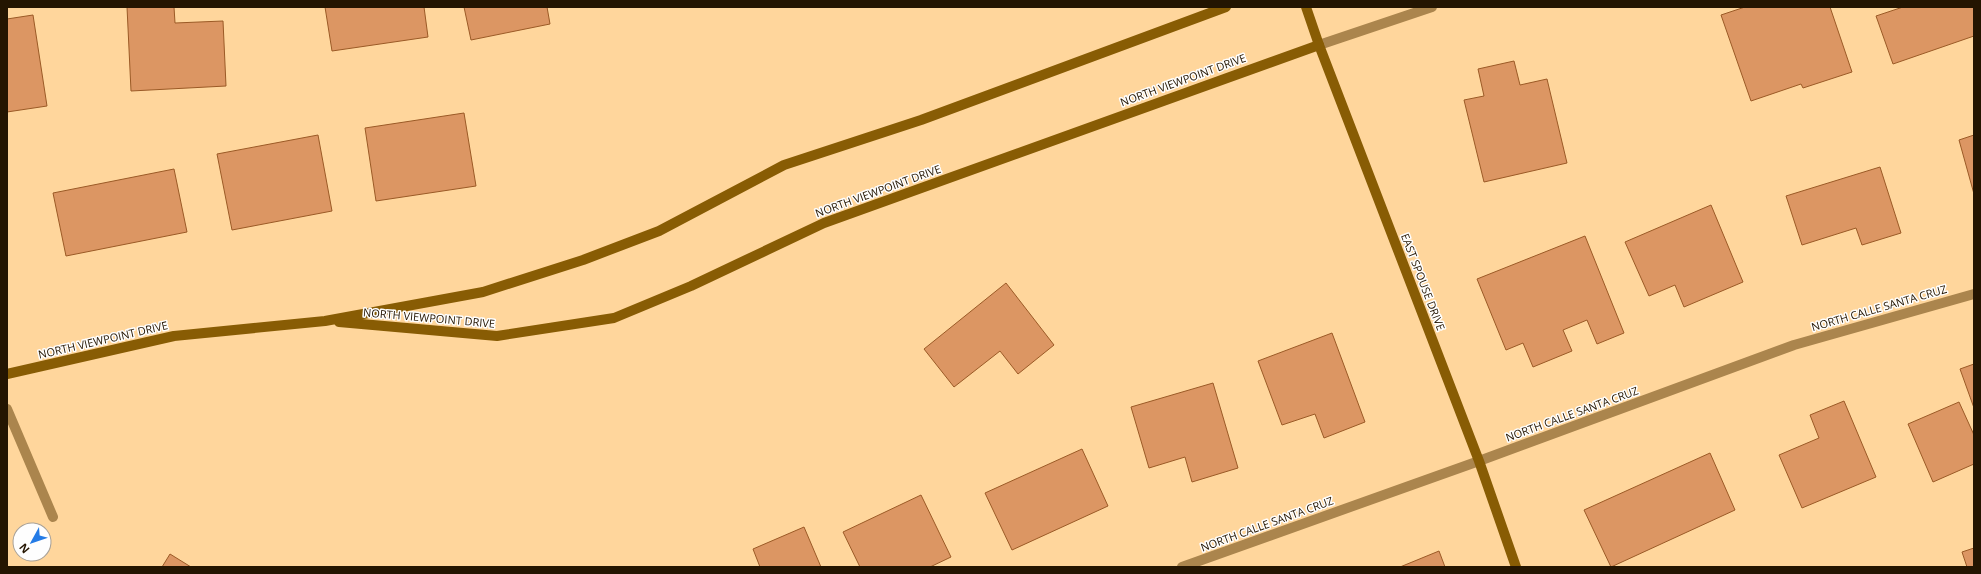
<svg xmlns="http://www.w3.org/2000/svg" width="1981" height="574" font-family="'Open Sans',sans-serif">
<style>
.building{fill:#dc9663;stroke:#9b5a26}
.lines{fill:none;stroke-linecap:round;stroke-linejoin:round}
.minor{stroke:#ab854d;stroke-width:10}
.tertiary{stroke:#ab854d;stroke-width:10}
.secondary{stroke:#885c04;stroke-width:10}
.labels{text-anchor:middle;stroke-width:3;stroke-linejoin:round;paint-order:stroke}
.street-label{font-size:11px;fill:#241501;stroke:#fefefe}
</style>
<rect width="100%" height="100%" fill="#ffd69c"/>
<g class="building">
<path d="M127 7H174L175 23 223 21 226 86 131 91Z"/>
<path d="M325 7H424L428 37 332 51Z"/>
<path d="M464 7H547L550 24 471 40Z"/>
<path d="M1745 7H1830L1852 72 1803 88 1801 84 1751 101 1721 15Z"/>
<path d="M1903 7H1974V36L1893 64 1876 16Z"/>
<path d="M33 15 47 106 7 112V19Z"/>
<path d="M1514 61 1520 85 1547 79 1567 163 1484 182 1464 100 1484 96 1478 69Z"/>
<path d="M464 113 476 186 376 201 365 128Z"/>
<path d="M318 135 332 211 232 230 217 154Z"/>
<path d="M1974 135V194L1959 140Z"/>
<path d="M1880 167 1901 233 1862 245 1856 228 1802 245 1786 196Z"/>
<path d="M174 169 187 232 66 256 53 193Z"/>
<path d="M1711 205 1743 282 1684 307 1675 285 1649 296 1625 242Z"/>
<path d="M1585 236 1624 333 1597 344 1587 320 1563 330 1572 351 1533 367 1523 343 1506 350 1477 279Z"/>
<path d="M1006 283 1054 345 1018 374 1000 351 954 387 924 349Z"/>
<path d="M1332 333 1365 422 1324 438 1315 414 1282 425 1258 361Z"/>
<path d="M1974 364V408L1960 369Z"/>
<path d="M1213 383 1238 468 1192 482 1185 457 1149 468 1131 407Z"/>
<path d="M1844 401 1876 477 1802 508 1779 455 1819 438 1810 415Z"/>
<path d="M1959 402 1974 435V464L1933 482 1908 424Z"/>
<path d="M1082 449 1108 506 1012 550 985 493Z"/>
<path d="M1710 453 1735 510 1611 567 1584 510Z"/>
<path d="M921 495 951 557 930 567H860L843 532Z"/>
<path d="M804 527 821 567H760L753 549Z"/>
<path d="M1974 548V567H1967L1962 552Z"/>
<path d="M1439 551 1445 567H1400Z"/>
<path d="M170 554 191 567H162Z"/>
</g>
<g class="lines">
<g class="minor">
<path d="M7 409 53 517"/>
<path d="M1182 567 1479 461 1794 345 1974 294"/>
</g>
<path class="tertiary" d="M1319 45 1432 7"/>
<g class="secondary">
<path d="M1306 7 1319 45 1479 461 1516 567"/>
<path d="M339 322 497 336 614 318 691 286 824 223 1319 45"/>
<path d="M7 374 174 336 325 321 483 292 583 260 659 231 784 165 921 120 1226 7"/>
</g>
</g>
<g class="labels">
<g class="street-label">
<text transform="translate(1183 80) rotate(-20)" y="4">NORTH VIEWPOINT DRIVE</text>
<text transform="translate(878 191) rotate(-20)" y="4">NORTH VIEWPOINT DRIVE</text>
<text transform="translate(1423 282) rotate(69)" y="4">EAST SPOUSE DRIVE</text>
<text transform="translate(1879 308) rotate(-16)" y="4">NORTH CALLE SANTA CRUZ</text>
<text transform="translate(429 318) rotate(5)" y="4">NORTH VIEWPOINT DRIVE</text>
<text transform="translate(103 340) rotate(-13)" y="4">NORTH VIEWPOINT DRIVE</text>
<text transform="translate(1572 414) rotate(-20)" y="4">NORTH CALLE SANTA CRUZ</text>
<text transform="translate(1267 524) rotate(-20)" y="4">NORTH CALLE SANTA CRUZ</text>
</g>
</g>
<rect width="1981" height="574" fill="none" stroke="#241501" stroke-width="16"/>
<g transform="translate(32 542) rotate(230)"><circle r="19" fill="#fefefe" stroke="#a7a199"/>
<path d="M0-3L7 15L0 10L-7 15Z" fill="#247be6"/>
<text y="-6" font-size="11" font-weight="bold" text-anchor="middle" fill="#241501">N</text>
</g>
</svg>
